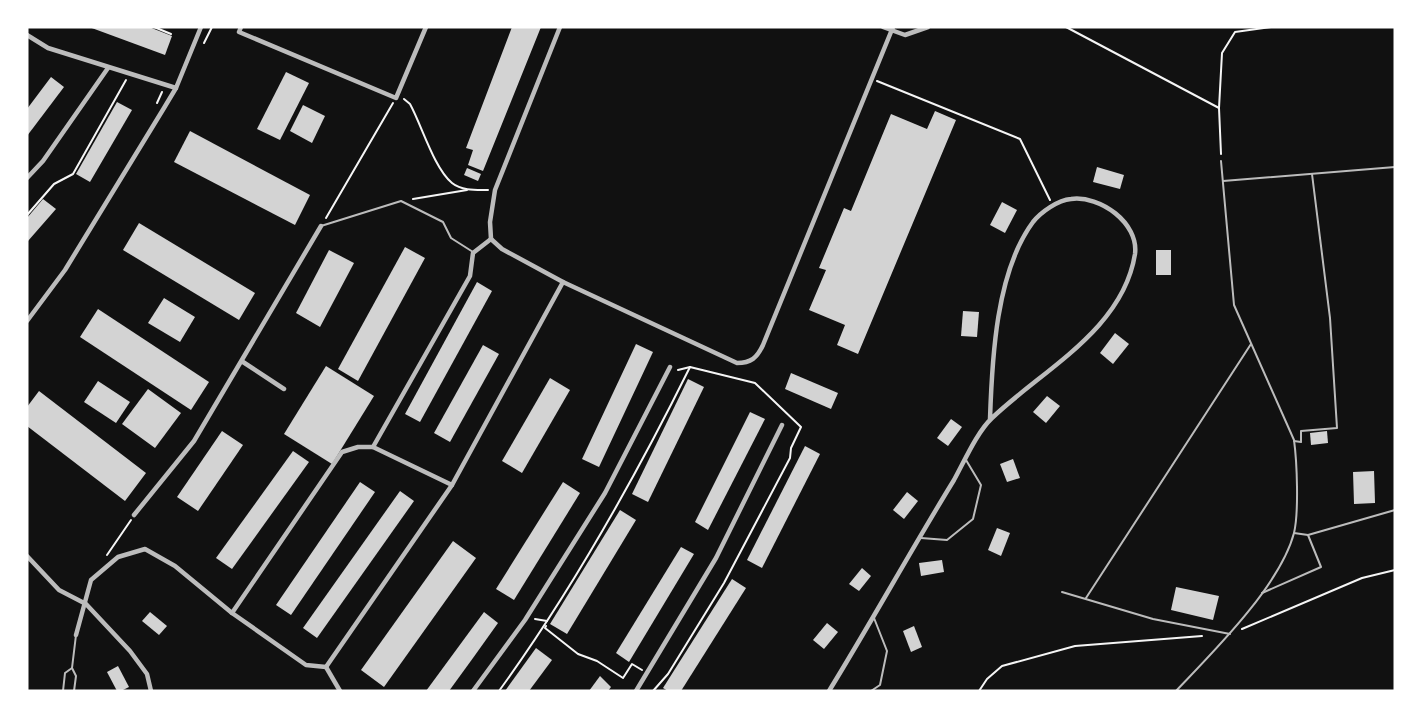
<svg xmlns="http://www.w3.org/2000/svg" width="1422" height="718" font-family="'DM Sans',sans-serif">
<style>
.building{fill:#d3d3d3}
.lines{fill:none;stroke-linecap:round;stroke-linejoin:round}
.path{stroke:#f5f5f5;stroke-width:2}
.service{stroke:#bcbcbc;stroke-width:2}
.minor{stroke:#bcbcbc;stroke-width:4.5}
</style>
<rect width="100%" height="100%" fill="#111"/>
<g class="building">
<path d="M89 27H149L172 36 165 55Z"/>
<path d="M512 27H541L483 171 468 165 473 150 466 148Z"/>
<path d="M286 72 309 83 280 140 257 129Z"/>
<path d="M51 77 64 87 27 136V109Z"/>
<path d="M117 102 132 110 90 182 76 174Z"/>
<path d="M303 105 325 116 312 143 290 131Z"/>
<path d="M935 111 956 120 858 354 837 345 845 325 809 310 826 270 819 268 844 208 851 211 891 114 927 129Z"/>
<path d="M190 131 310 195 295 225 174 162Z"/>
<path d="M1097 167 1124 175 1120 189 1093 182Z"/>
<path d="M467 168 481 174 478 181 464 175Z"/>
<path d="M43 199 56 209 28 241 27 218Z"/>
<path d="M1002 202 1017 210 1005 233 990 225Z"/>
<path d="M139 223 255 293 239 320 123 250Z"/>
<path d="M405 247 425 258 358 381 338 369Z"/>
<path d="M329 250 354 263 320 327 296 313Z"/>
<rect x="1156" y="250" width="15" height="25"/>
<path d="M477 282 492 291 420 422 405 414Z"/>
<path d="M164 298 195 317 180 342 148 323Z"/>
<path d="M98 309 209 382 191 410 80 337Z"/>
<path d="M963 311 979 312 977 337 961 336Z"/>
<path d="M1115 333 1129 344 1113 364 1100 353Z"/>
<path d="M636 344 653 352 599 467 582 459Z"/>
<path d="M483 345 499 354 450 442 434 433Z"/>
<path d="M326 366 374 396 332 464 284 434Z"/>
<path d="M791 373 838 393 831 409 785 389Z"/>
<path d="M550 378 570 390 522 473 502 461Z"/>
<path d="M688 379 704 387 648 502 632 494Z"/>
<path d="M98 381 130 402 116 423 84 402Z"/>
<path d="M148 389 181 413 155 448 122 424Z"/>
<path d="M39 391 146 473 125 501 27 426V407Z"/>
<path d="M1047 396 1060 406 1046 423 1033 412Z"/>
<path d="M750 412 765 419 708 530 695 522Z"/>
<path d="M951 419 962 427 948 446 937 438Z"/>
<path d="M222 431 243 445 198 511 177 497Z"/>
<path d="M1327 431 1328 443 1311 445 1310 433Z"/>
<path d="M805 446 820 454 762 568 747 560Z"/>
<path d="M293 451 309 462 232 569 216 558Z"/>
<path d="M1013 459 1020 478 1007 482 1000 464Z"/>
<path d="M1374 471 1375 503 1354 504 1353 472Z"/>
<path d="M360 482 375 492 291 615 276 605Z"/>
<path d="M563 482 580 493 514 600 496 589Z"/>
<path d="M400 491 414 501 317 638 303 628Z"/>
<path d="M907 492 918 501 904 519 893 510Z"/>
<path d="M620 510 636 520 567 634 550 624Z"/>
<path d="M997 528 1010 533 1001 556 988 550Z"/>
<path d="M453 541 476 558 384 687 361 670Z"/>
<path d="M681 547 694 554 629 662 616 653Z"/>
<path d="M942 560 944 572 921 576 919 563Z"/>
<path d="M862 568 871 576 859 591 849 584Z"/>
<path d="M732 579 746 588 681 691H668L663 688Z"/>
<path d="M1176 587 1219 596 1213 620 1171 610Z"/>
<path d="M150 612 167 626 159 635 142 621Z"/>
<path d="M484 612 498 623 473 658 449 691H426Z"/>
<path d="M827 623 838 632 824 649 813 640Z"/>
<path d="M914 626 922 647 911 652 903 631Z"/>
<path d="M536 648 552 660 529 691H505Z"/>
<path d="M118 666 129 687 121 691H117L107 672Z"/>
<path d="M600 676 611 687 608 691H589Z"/>
</g>
<g class="lines">
<g class="path">
<path d="M154 27 171 34"/>
<path d="M1066 27 1219 108 1221 154"/>
<path d="M204 43 212 27"/>
<path d="M877 81 1020 139 1050 200"/>
<path d="M404 99 410 104C422 126 434 168 452 183 462 191 476 190 488 190"/>
<path d="M157 103 162 92"/>
<path d="M1219 108 1222 53 1235 32 1271 27"/>
<path d="M413 199 467 190"/>
<path d="M27 215 54 184 73 174 126 80"/>
<path d="M326 218 393 103"/>
<path d="M107 555 131 520"/>
<path d="M535 619 547 621"/>
<path d="M546 626 545 628 578 654 597 661 623 678 632 664 642 670"/>
<path d="M1242 629 1362 578 1395 570"/>
<path d="M499 691C573 589 634 480 690 367"/>
<path d="M653 691 668 674 724 583 790 458 791 448 801 427 755 383 690 367 678 370"/>
<path d="M979 691 987 679 1002 666 1075 646 1202 636"/>
</g>
<g class="service">
<path d="M1223 181 1395 167"/>
<path d="M321 226 401 201 443 222 451 238 473 252"/>
<path d="M1294 441 1301 442V431L1337 428 1330 318 1312 174"/>
<path d="M1294 533 1308 535 1395 510"/>
<path d="M921 538 947 540 973 519 981 485 966 460"/>
<path d="M1062 592 1153 619 1230 634"/>
<path d="M1262 593 1321 567 1308 535"/>
<path d="M1086 598 1251 344"/>
<path d="M63 691 65 673 72 668"/>
<path d="M74 691 76 676 72 668 76 635"/>
<path d="M871 691 880 685 887 651 874 618"/>
<path d="M1176 691C1213 652 1280 586 1294 533 1299 512 1297 462 1294 440L1234 305 1221 161"/>
</g>
<g class="minor">
<path d="M241 27 239 32 396 98 426 27"/>
<path d="M883 27 905 35 928 27"/>
<path d="M27 35 48 48 176 88"/>
<path d="M27 178 43 161 108 68"/>
<path d="M491 239 502 249 563 282 737 363C751 363 757 358 763 345L893 27"/>
<path d="M491 239 490 222 495 190 560 27"/>
<path d="M27 321 65 270 164 108 176 88 201 27"/>
<path d="M243 362 284 389"/>
<path d="M373 447 452 485"/>
<path d="M134 515 194 441 321 226"/>
<path d="M27 556 59 590 86 604 130 651 147 674 151 691"/>
<path d="M232 613 342 452 358 447H373L470 276 473 253 491 239"/>
<path d="M76 635 91 580 118 557 145 549 175 566 232 613 306 665 326 667"/>
<path d="M326 667 452 485 563 282"/>
<path d="M326 667 340 691"/>
<path d="M473 691 525 620 605 493 670 367"/>
<path d="M636 691 716 558 782 425"/>
<path d="M829 691C872 621 911 550 954 480 964 462 977 432 992 418 1042 370 1123 330 1135 254 1139 223 1100 195 1071 199 1058 200 1041 212 1033 222 996 272 992 359 990 419"/>
</g>
</g>
<rect width="1422" height="718" fill="none" stroke="#ffffff" stroke-width="57"/>
</svg>
